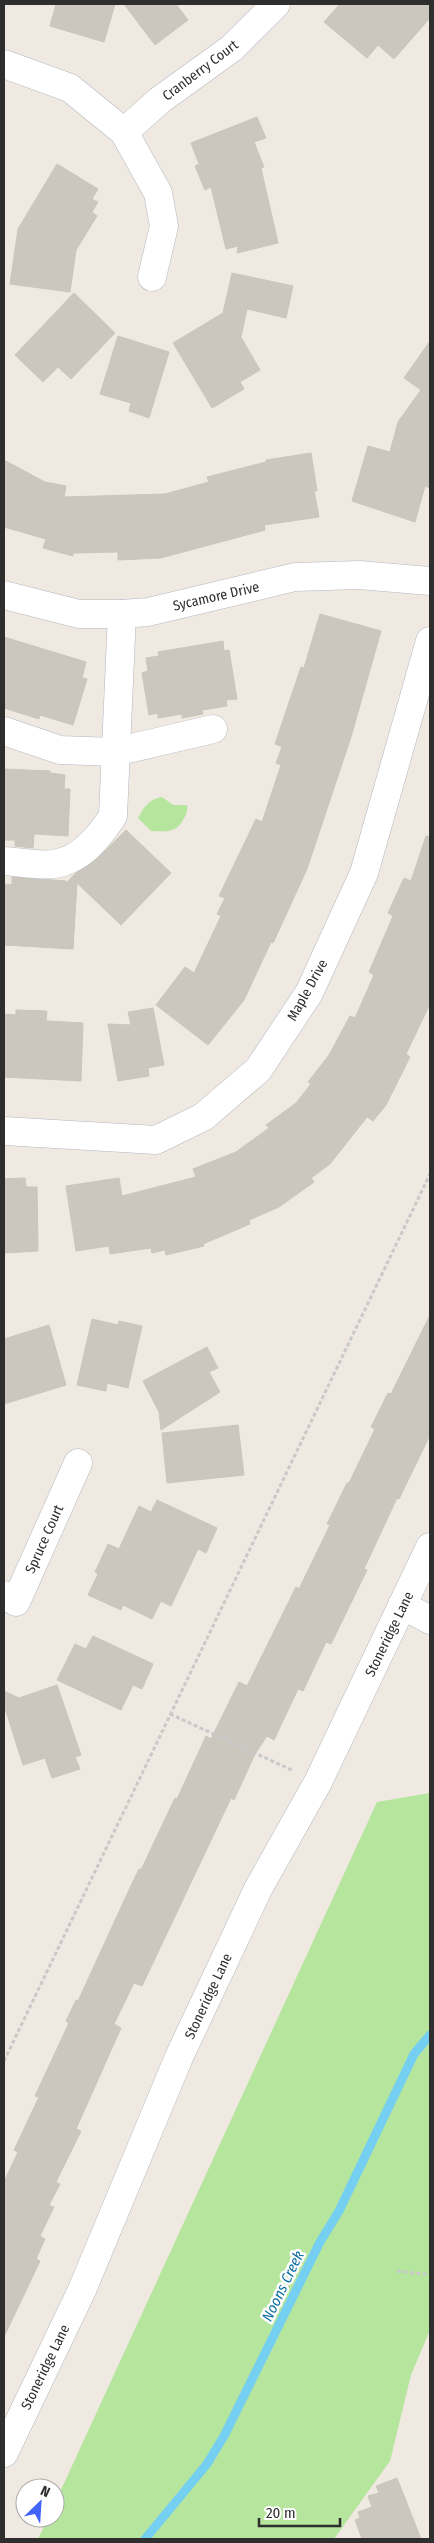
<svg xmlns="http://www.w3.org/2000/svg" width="434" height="2543" font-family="'Fira Sans Condensed',sans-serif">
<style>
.green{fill:#b6e59e}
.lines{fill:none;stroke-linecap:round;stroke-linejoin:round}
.stream{stroke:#75cff0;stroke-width:9}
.building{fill:#cbc7bf;stroke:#cbc5ba}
.minor-casing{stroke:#b4b7c1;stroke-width:29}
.path{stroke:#c9c9c9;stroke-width:3;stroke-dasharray:4 2.5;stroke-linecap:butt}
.minor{stroke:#fff;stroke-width:28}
.labels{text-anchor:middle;stroke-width:5;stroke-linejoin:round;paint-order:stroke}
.street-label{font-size:14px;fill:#2e2e2e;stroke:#fff}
.water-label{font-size:15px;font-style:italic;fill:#0d6fa3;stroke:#fff}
</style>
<rect width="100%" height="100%" fill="#efe9e1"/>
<g class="green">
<path d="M162 797 173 805H187C188 811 186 815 183 820 176 834 164 831 151 831L138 818C144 807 149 799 162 797Z"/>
<path d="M430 1793V2330L411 2375 390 2461 334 2539H38L48 2518H55V2503L377 1802Z"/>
</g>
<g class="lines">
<path class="stream" d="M145 2539 207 2464 224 2436 320 2242 339 2211 414 2054 430 2035"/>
</g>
<g class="building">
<path d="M56 4H115L104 42 50 26Z"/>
<path d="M124 4H176L188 20 155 45Z"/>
<path d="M340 4H430V18L394 59 378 45 367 58 324 22Z"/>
<path d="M257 117 266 138 254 142 264 167 261 168 278 243 237 253 238 246 226 249 211 187 205 190 195 166 199 164 191 143Z"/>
<path d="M57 164 98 189 92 199 98 202 92 212 97 216 76 250 70 292 10 284 18 229Z"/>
<path d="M232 273 293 286 286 318 247 309 241 337 260 370 240 382 244 389 212 408 173 343 223 313Z"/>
<path d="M74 293 115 333 71 379 58 367 43 382 15 355Z"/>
<path d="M118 336 169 352 149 418 129 411 131 403 100 394Z"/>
<path d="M430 341V488L425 486 415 522 352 501 368 446 390 452 398 422 421 390 404 378Z"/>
<path d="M311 453 317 491 314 490 319 517 264 525 265 530 161 558 118 560V552L73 553V556L43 548 46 539 4 527V460L45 482 66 486 64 497 165 494 209 482 207 477 266 462V460Z"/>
<path d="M320 614 381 631 351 737 307 869 273 943 271 942 244 1000 208 1045 156 1005 185 967 194 973 221 916 217 914 225 898 219 896 256 819 262 822 281 765 276 763 282 747 275 744 301 667 304 668Z"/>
<path d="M4 637 86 662 82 678 87 679 73 725 40 715 39 719 4 708Z"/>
<path d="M223 641 224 651 229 650 237 699 226 700 227 706 202 710 203 714 182 718V714L158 718V713L149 715 142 673 148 671 146 658 159 656 158 652Z"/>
<path d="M4 769 50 771V773L65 775 64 789H70L68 836 34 834 33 848 15 846V840H4Z"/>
<path d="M126 830 171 873 121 925 77 883 73 949 4 945V884L12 885V877L66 881 65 884 76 873 98 858Z"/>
<path d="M426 836 430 837V1004L406 1054 410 1057 386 1105 373 1121 367 1117 330 1164 311 1178 314 1182 279 1207 249 1220 250 1224 203 1244 204 1246 166 1255 165 1250 152 1253 151 1248 110 1254 109 1246 76 1251 66 1186 119 1178 122 1196 196 1177 193 1169 236 1152 269 1128 266 1125 296 1103 311 1084 308 1082 329 1055 350 1016 355 1018 374 975 369 972 393 916 388 913 404 878 411 881Z"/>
<path d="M153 1008 164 1065 148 1068 149 1076 118 1081 108 1024 131 1025 128 1012Z"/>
<path d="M16 1010 47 1011 46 1021 83 1023 81 1081 4 1077V1014L16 1015Z"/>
<path d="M25 1178 26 1187H37L38 1251 4 1253V1179Z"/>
<path d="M430 1315V1435L399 1499 397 1498 364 1569 367 1570 331 1644 326 1642 303 1691 298 1689 274 1740 267 1736 255 1754 234 1800 231 1798 142 1986 134 1983 114 2024 121 2028 76 2129 81 2131 56 2182 60 2184 49 2205 54 2207 40 2236 45 2239 36 2259 40 2261 4 2337V2182L18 2152 14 2150 39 2097 35 2096 69 2023 66 2021 76 2000 78 2001 129 1890 139 1869 141 1870 175 1798 177 1799 206 1736 211 1739 239 1682 247 1686 296 1587 299 1589 330 1525 327 1524 347 1483H349L375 1429 371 1427 388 1393 391 1394Z"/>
<path d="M92 1319 118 1325 119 1321 142 1326 128 1388 107 1383 106 1391 77 1385Z"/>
<path d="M49 1325 66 1385 4 1404V1339Z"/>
<path d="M207 1347 218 1368 209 1372 220 1392 161 1430 159 1412 143 1381Z"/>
<path d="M238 1425 244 1475 167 1483 162 1433Z"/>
<path d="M157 1500 217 1528 206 1553 198 1549 171 1606 161 1601 152 1619 123 1605 121 1610 88 1595 98 1574 95 1572 108 1544 119 1549 139 1506 151 1512Z"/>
<path d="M93 1636 153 1664 142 1689 133 1685 121 1710 57 1680 75 1644 86 1649Z"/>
<path d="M57 1685 81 1755 75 1757 80 1769 52 1778 45 1758 23 1765 4 1705V1691L19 1698Z"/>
<path d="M397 2478 421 2539H362L355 2520 360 2518 358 2512 372 2507 368 2496 379 2493 376 2486Z"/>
</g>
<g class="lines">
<defs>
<g id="minor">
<path d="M4 64 70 88 124 132 158 193 164 226 152 277"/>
<path d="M124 132 160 100 232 48 276 4"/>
<path d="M4 595 79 614H122L148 612 295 577 359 575 430 581"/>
<path d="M4 731 60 750 115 752 213 729"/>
<path d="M4 861C19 862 39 866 54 864 81 860 99 837 113 816L122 614"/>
<path d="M4 1131 156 1140 203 1117 258 1070 309 993 364 873 430 641"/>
<path d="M4 1595 16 1602 78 1463"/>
<path d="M402 1605 430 1620"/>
<path d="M4 2453 82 2290 179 2057 258 1889 318 1782 430 1547"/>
</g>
</defs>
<use href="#minor" class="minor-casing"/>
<g class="path">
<path d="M170 1714 294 1771"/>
<path d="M4 2061 430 1174"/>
<path d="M397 2271 430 2275"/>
</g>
<use href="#minor" class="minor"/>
</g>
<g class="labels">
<g class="street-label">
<text transform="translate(200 70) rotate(-37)" y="5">Cranberry Court</text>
<text transform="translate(216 596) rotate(-13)" y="5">Sycamore Drive</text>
<text transform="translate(307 990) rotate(-61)" y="5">Maple Drive</text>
<text transform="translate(44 1539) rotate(-66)" y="5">Spruce Court</text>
<text transform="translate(389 1634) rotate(-64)" y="5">Stoneridge Lane</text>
<text transform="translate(208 1996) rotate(-65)" y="5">Stoneridge Lane</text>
<text transform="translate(45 2367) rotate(-64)" y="5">Stoneridge Lane</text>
</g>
<g class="water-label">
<text transform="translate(283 2286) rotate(-64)" y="5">Noons Creek</text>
</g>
</g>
<rect width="434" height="2543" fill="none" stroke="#2e2e2e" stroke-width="10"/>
<g transform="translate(40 2503) rotate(25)"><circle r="24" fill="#ffffff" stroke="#ababab"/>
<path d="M0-4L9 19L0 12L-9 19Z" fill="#4264fb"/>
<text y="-8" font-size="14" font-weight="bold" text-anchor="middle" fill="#2e2e2e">N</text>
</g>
<path d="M259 2518v8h81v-8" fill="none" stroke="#2e2e2e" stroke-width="2.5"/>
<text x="266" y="2518" font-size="15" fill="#2e2e2e" stroke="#ffffff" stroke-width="4" paint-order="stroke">20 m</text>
</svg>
